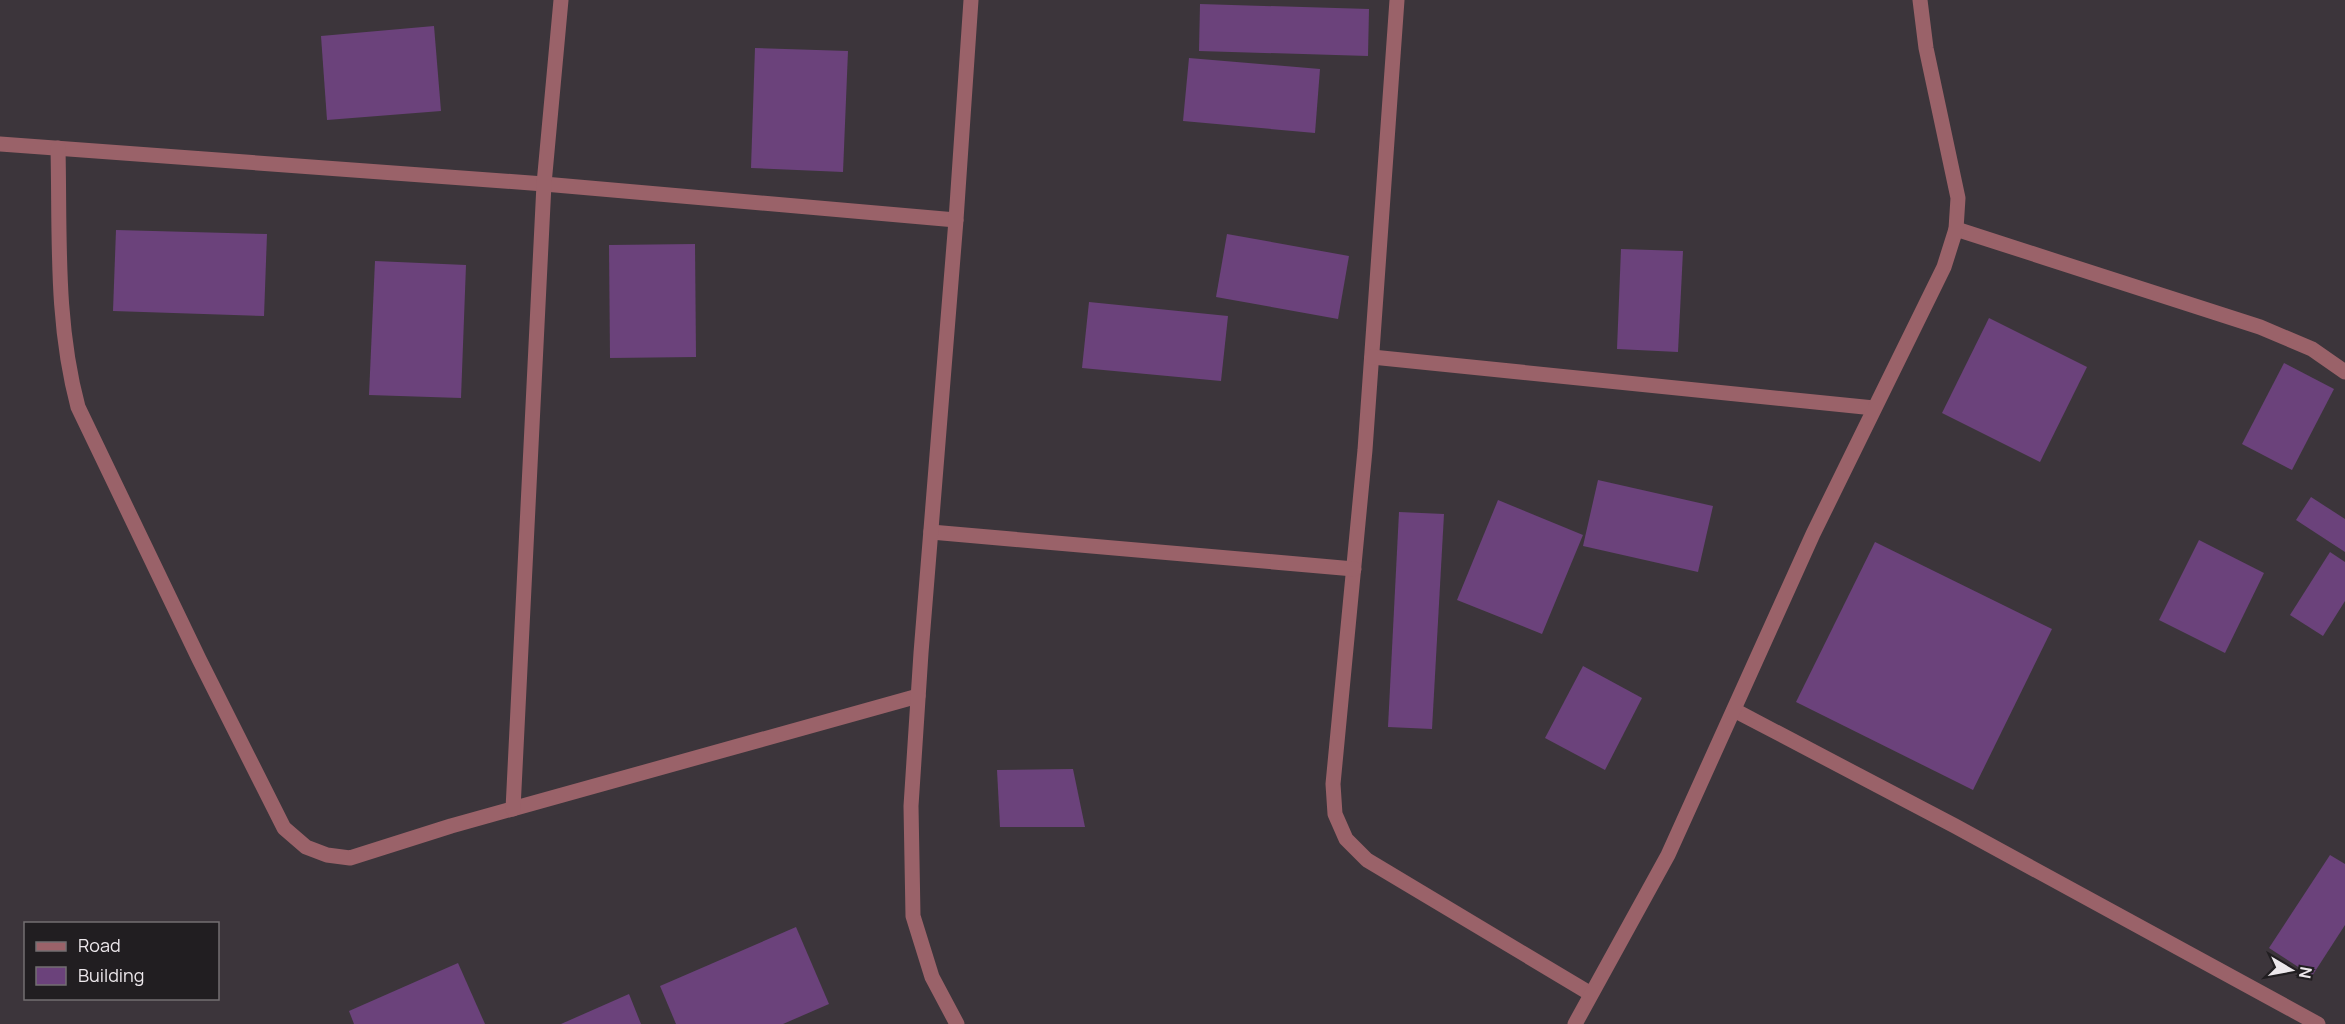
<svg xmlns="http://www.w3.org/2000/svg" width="2345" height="1024" font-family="Manrope,sans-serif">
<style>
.building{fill:#6b427b}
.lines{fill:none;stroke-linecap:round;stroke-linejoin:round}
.minor{stroke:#9a6269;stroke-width:15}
</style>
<rect width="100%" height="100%" fill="#3c353b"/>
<g class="building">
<path d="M1200 4 1369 9 1368 56 1199 51Z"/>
<path d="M434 26 441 111 327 120 321 36Z"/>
<path d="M755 48 848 51 843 172 751 168Z"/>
<path d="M1189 58 1320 69 1315 133 1183 121Z"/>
<path d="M116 230 267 234 264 316 113 311Z"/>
<path d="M1227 234 1349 256 1338 319 1216 297Z"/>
<path d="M695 244 696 357 610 358 609 245Z"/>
<path d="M1621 249 1683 251 1678 352 1617 349Z"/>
<path d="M375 261 466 265 461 398 369 395Z"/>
<path d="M1089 302 1228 316 1221 381 1082 368Z"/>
<path d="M1989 318 2087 367 2040 462 1942 413Z"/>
<path d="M2284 363 2334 389 2292 470 2242 444Z"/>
<path d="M1598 480 1713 506 1698 572 1583 546Z"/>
<path d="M2311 497 2345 519V552L2296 520Z"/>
<path d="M1498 500 1583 535 1542 634 1457 600Z"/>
<path d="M1399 512 1444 514 1432 729 1388 727Z"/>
<path d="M2199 540 2264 573 2225 653 2159 620Z"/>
<path d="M1875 542 2052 629 1973 790 1796 702Z"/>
<path d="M2330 552 2345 562V601L2323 636 2290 615Z"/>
<path d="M1583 666 1642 698 1605 770 1545 738Z"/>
<path d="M1073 769 1085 827H1000L997 770Z"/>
<path d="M2330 855 2345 864V925L2312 976 2269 948Z"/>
<path d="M796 927 829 1004 783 1024H676L660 986Z"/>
<path d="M458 963 485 1024H354L349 1011Z"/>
<path d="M629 994 641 1024H561Z"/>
</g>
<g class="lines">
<g class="minor">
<path d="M1397 0 1365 450 1333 784 1335 814 1346 839 1367 860 1591 994"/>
<path d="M0 144 544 184 956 220"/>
<path d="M58 148C60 236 55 321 78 407L199 659 284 828 306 847 327 855 350 858 451 826 918 696"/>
<path d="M1956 229 2260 327 2312 349 2345 372"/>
<path d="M1372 357 1874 408"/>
<path d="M931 532 1354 569"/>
<path d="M1734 710 1955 826 2318 1024"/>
<path d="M513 809 544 184 561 0"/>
<path d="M957 1024 932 977 913 916 911 806 921 653 956 220 971 0"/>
<path d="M1575 1024 1668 855 1813 534 1944 267 1956 229 1958 198 1926 48 1920 0"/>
</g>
</g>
<rect x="24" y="922" width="195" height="78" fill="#211e21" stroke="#736f72" stroke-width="1.5"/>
<rect x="36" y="942" width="30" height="9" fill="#9a6269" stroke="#736f72" stroke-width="1.5"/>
<text x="78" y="952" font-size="18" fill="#ede8ec">Road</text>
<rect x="36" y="967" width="30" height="18" fill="#6b427b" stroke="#736f72" stroke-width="1.5"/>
<text x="78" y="982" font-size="18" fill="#ede8ec">Building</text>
<g transform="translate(2291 970) rotate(100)" stroke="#211e21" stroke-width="4.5" paint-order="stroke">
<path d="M0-4.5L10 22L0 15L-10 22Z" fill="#ede8ec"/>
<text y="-9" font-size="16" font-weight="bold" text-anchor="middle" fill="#ede8ec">N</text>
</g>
</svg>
